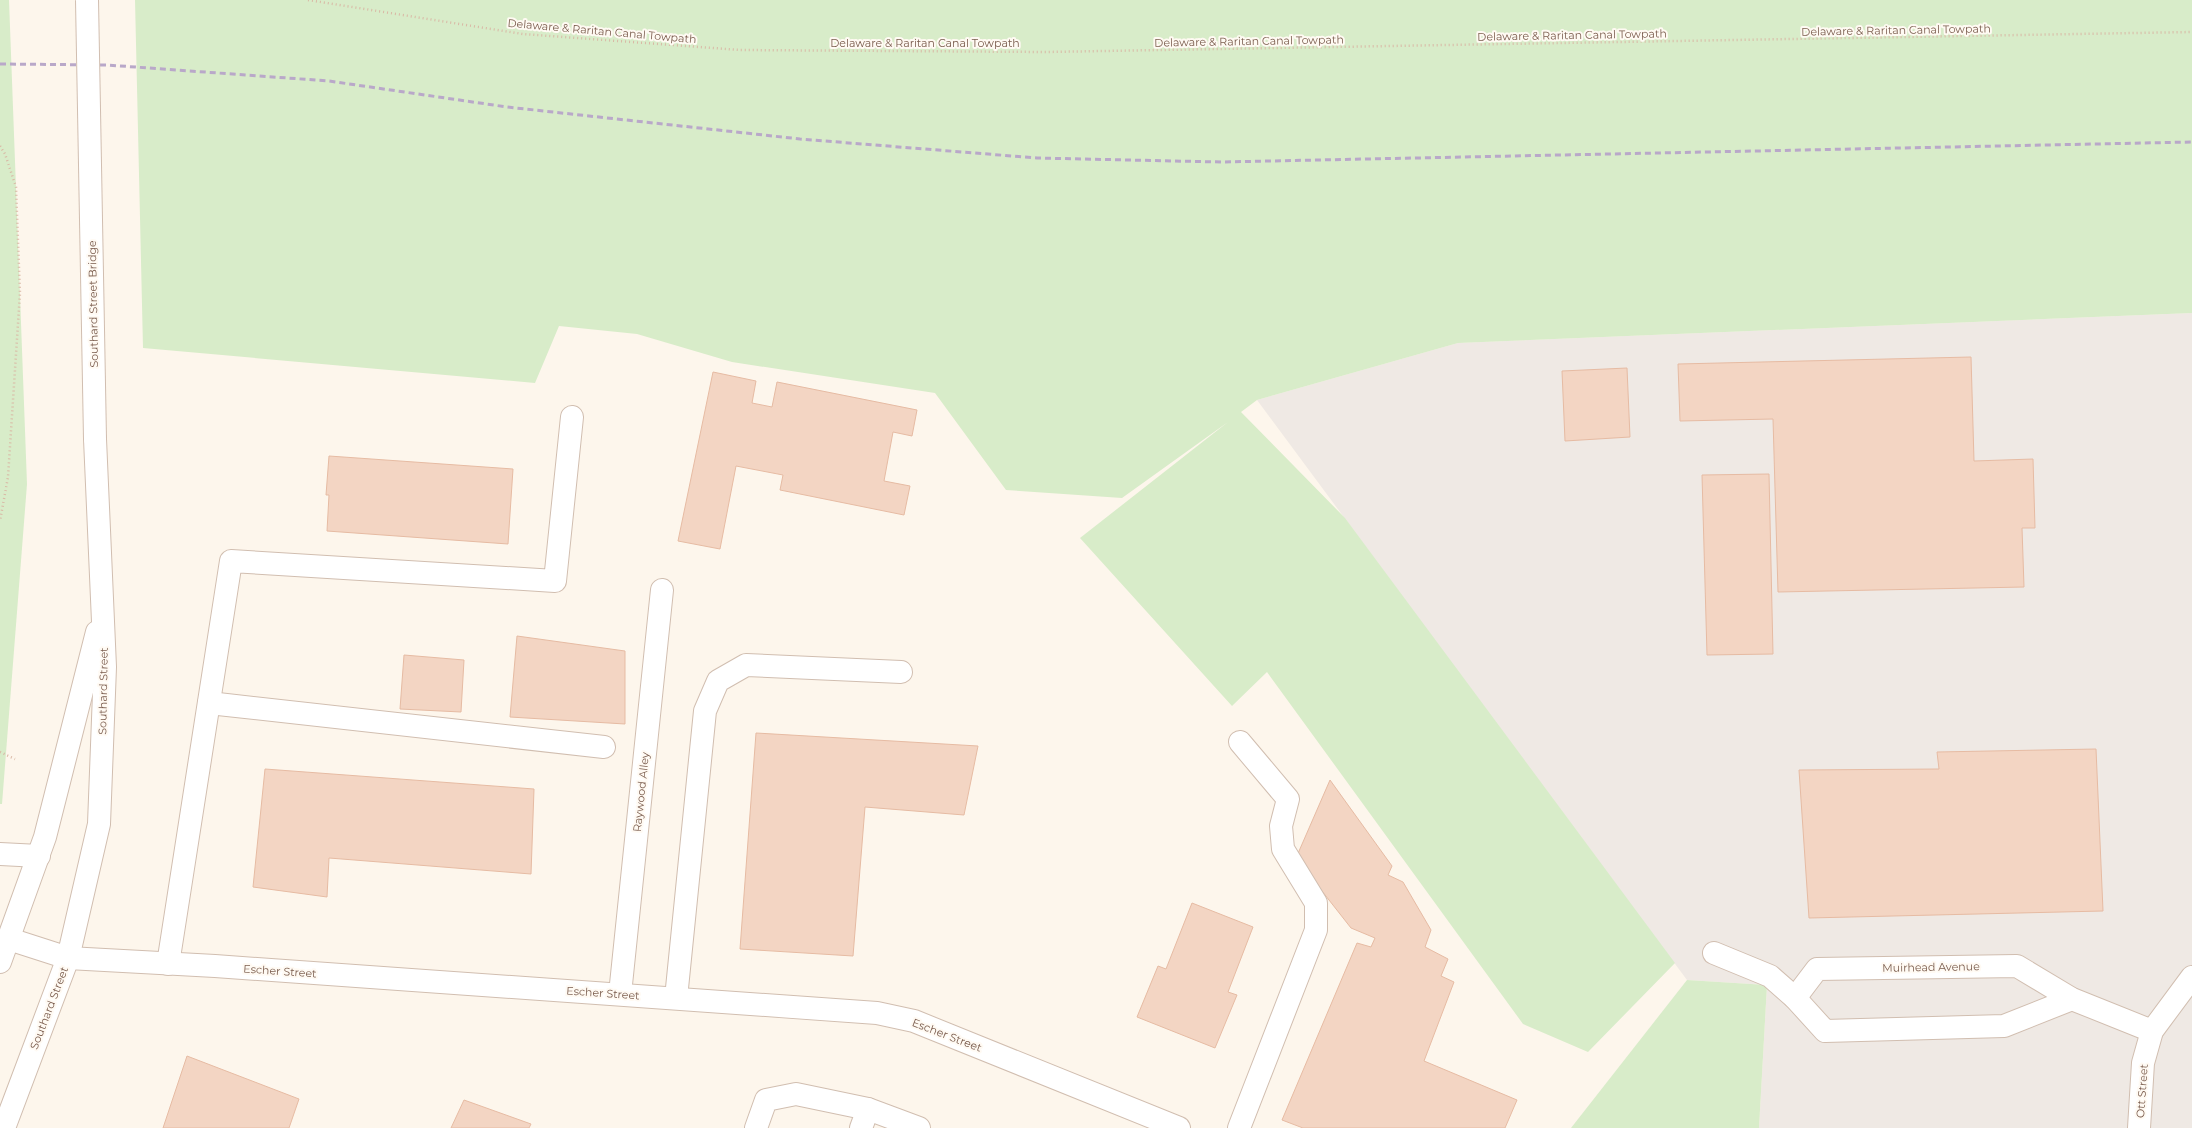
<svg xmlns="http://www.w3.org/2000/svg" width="2192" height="1128" font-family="Montserrat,sans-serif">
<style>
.industrial{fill:#efe9e4}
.green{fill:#d8ecc9}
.building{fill:#f3d5c3;stroke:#e6bba3}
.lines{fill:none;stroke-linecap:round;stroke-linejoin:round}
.minor-casing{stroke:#d1beb0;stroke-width:24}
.path{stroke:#d9b8a5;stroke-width:2.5;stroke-dasharray:1 3;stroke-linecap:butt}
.minor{stroke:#fff;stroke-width:22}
.rail{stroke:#b9a8c9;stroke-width:3;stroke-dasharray:6 4;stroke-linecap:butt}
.minor-bridge-casing{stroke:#d1beb0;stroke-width:24;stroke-linecap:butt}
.minor-bridge{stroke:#fff;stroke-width:22}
.labels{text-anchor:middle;stroke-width:4;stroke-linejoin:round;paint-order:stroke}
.street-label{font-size:11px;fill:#7a5c4d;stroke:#fffaf3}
</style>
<rect width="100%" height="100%" fill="#fdf6ec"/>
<path class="industrial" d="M2192 313V1128H1759L1767 985 1687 980 1257 400 1458 343Z"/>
<g class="green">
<path d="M0 0H9L27 484 2 804H0Z"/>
<path d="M135 0H2192V313L1458 343 1257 400 1241 412 1345 518 1675 963 1588 1052 1523 1024 1267 672 1232 706 1080 538 1228 422 1122 498 1006 490 935 393 732 362 637 334 559 326 535 383 143 348Z"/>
<path d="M1687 980 1767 985 1759 1128H1571Z"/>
</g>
<g class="building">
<path d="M1971 357 1974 461 2033 459 2035 528H2022L2024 587 1778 592 1773 419 1680 421 1678 364Z"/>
<path d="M1627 368 1630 437 1565 441 1562 371Z"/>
<path d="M713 372 756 381 752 403 772 407 777 382 917 410 912 436 893 432 884 481 910 486 904 515 780 490 783 475 736 466 720 549 678 541Z"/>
<path d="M329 456 513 469 508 544 327 531 329 495H326Z"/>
<path d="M1769 474 1773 654 1707 655 1702 475Z"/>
<path d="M517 636 625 651V724L510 717Z"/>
<path d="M404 655 464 660 461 712 400 709Z"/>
<path d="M756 733 978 746 964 815 865 807 853 956 740 949Z"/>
<path d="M2096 749 2103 911 1809 918 1799 770 1939 769 1937 752Z"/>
<path d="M265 769 534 789 531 874 329 858 327 897 253 887Z"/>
<path d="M1330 780 1392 866 1388 875 1403 882 1431 930 1425 947 1448 959 1441 976 1454 982 1424 1061 1517 1100 1505 1128H1303L1282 1120 1357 943 1371 947 1375 938 1351 928 1296 858Z"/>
<path d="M1192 903 1253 927 1228 992 1237 995 1215 1048 1137 1017 1158 966 1166 969Z"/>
<path d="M187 1056 299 1099 289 1128H163Z"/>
<path d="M464 1100 531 1124 529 1128H451Z"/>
</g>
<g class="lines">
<defs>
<g id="minor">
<path d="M209 703 604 747"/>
<path d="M0 854 39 856"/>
<path d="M9 939 68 958 215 966 877 1013 914 1021 1179 1128"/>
<path d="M1714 953 1770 976 1795 998 1825 1031 2004 1026 2072 999"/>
<path d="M0 962 45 837 97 632"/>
<path d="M168 964 231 561 555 581 572 417"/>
<path d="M620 994 662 590"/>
<path d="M676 998 705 711 718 681 746 665 901 672"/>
<path d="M1795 998 1817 969 2017 966 2072 999 2152 1031"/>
<path d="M4 1128 68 958 99 824 105 667 95 439"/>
<path d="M756 1128 766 1100 796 1094 868 1109 919 1128"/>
<path d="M861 1128 868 1109"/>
<path d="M1239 1128 1316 930V903L1283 849 1281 826 1288 799 1240 742"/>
<path d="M2139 1128 2143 1063 2152 1031 2192 977"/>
</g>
</defs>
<use href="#minor" class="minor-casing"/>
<g class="path">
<path d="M308 0 523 34 740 50 1046 52 2192 32"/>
<path d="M0 146 5 154 16 187 20 293 8 477 0 521"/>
<path d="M0 752 15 759"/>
</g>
<use href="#minor" class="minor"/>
<path class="rail" d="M0 64 107 65 329 81 507 107 800 139 1037 158 1221 162 2192 142"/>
<defs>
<path id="minor-bridge" d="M87 0 95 439"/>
</defs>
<use href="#minor-bridge" class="minor-bridge-casing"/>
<use href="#minor-bridge" class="minor-bridge"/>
</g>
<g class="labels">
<g class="street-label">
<text transform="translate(1896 30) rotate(-1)" y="4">Delaware &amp; Raritan Canal Towpath</text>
<text transform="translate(602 31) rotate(5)" y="4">Delaware &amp; Raritan Canal Towpath</text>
<text transform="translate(1572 35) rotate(-1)" y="4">Delaware &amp; Raritan Canal Towpath</text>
<text transform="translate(1249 41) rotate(-1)" y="4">Delaware &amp; Raritan Canal Towpath</text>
<text x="925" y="47">Delaware &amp; Raritan Canal Towpath</text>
<text transform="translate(93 304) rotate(-91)" y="4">Southard Street Bridge</text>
<text transform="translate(103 691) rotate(-89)" y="4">Southard Street</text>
<text transform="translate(641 792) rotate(-84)" y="4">Raywood Alley</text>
<text transform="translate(1931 967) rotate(-1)" y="4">Muirhead Avenue</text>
<text transform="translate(280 971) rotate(4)" y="4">Escher Street</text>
<text transform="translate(603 993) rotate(4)" y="4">Escher Street</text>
<text transform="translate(49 1008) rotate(-69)" y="4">Southard Street</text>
<text transform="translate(947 1035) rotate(21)" y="4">Escher Street</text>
<text transform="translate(2142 1091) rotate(-86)" y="4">Ott Street</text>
</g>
</g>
</svg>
